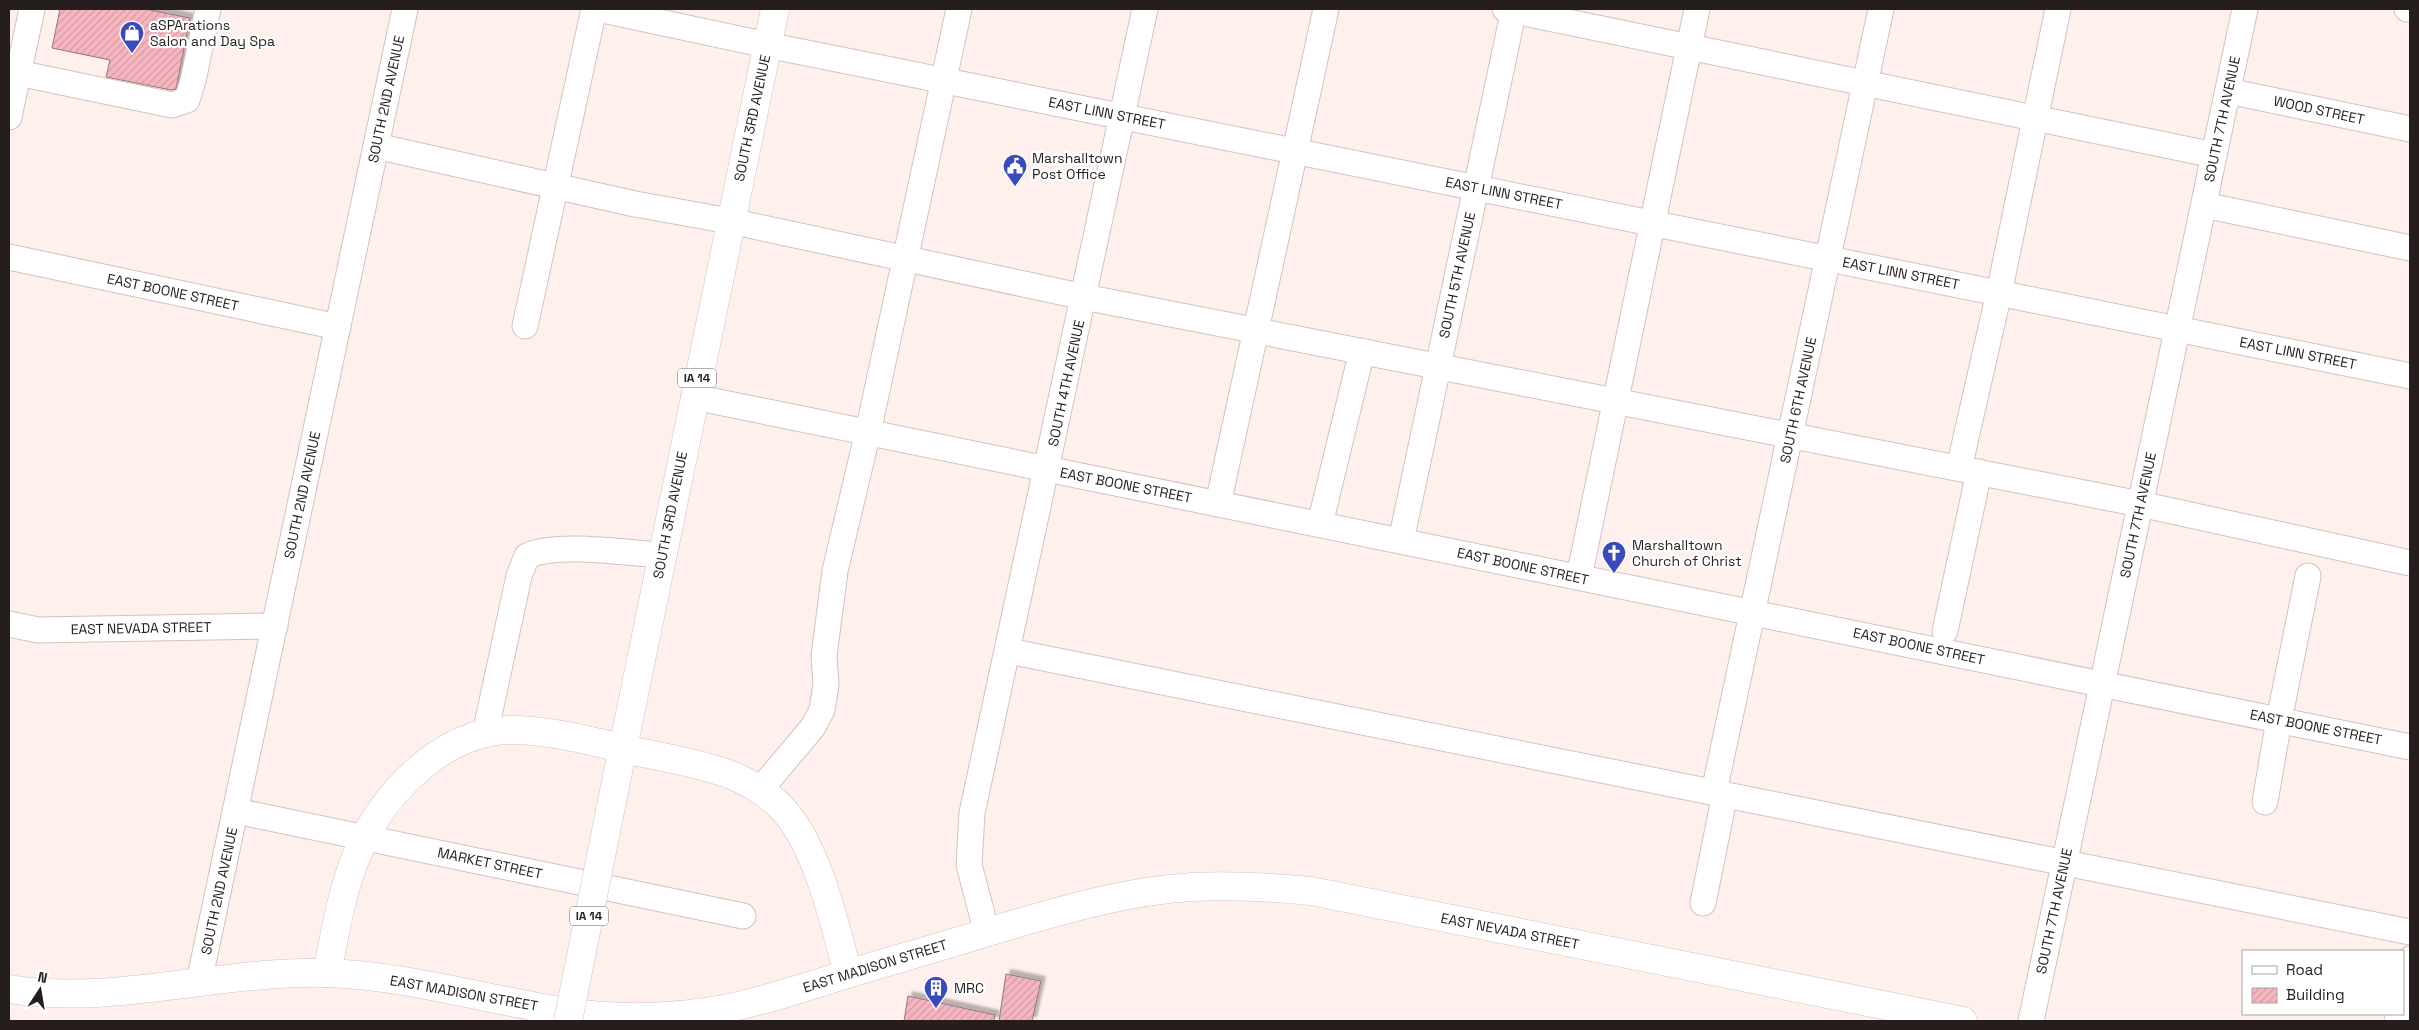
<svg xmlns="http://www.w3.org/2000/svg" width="2419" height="1030" font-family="'Space Grotesk',sans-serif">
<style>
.building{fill:url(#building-hatch);stroke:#8a7a7c;filter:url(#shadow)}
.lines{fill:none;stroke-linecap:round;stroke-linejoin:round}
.minor-casing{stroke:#d3c2be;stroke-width:27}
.major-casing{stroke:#d3c2be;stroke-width:29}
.minor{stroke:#fff;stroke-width:25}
.major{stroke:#fff;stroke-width:28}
.major-bridge-casing{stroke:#d3c2be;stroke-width:29;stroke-linecap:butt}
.major-bridge{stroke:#fff;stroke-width:28}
.labels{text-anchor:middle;stroke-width:4.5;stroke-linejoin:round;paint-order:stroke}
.shield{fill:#fff;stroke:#666261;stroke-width:1}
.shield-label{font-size:12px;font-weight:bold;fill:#251e1d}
.poi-label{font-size:14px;fill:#251e1d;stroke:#fff;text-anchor:start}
.street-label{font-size:14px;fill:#251e1d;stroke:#fff}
</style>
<defs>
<pattern id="building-hatch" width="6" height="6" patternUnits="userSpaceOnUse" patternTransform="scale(1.25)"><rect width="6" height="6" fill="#f6b5bf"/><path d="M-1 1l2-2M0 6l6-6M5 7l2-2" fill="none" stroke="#d39ba4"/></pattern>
<filter id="shadow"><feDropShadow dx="4.5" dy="-4.5" stdDeviation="1" flood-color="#0004"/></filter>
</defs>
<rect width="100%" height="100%" fill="#fff0ed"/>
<g class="building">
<path d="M60 9H145L190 18 176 89 171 90 106 77 110 60 52 48Z"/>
<path d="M1006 974 1041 981 1032 1021H999Z"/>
<path d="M908 996 995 1015 994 1021H904Z"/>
</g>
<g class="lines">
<defs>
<g id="minor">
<path d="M598 9 767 45 2410 376"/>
<path d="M1505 9 2214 155"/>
<path d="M2407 9H2410"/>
<path d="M18 73 172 105 187 100 193 81 208 9"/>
<path d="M2228 91 2410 129"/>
<path d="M9 117 32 9"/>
<path d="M376 146 635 204 730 221 1084 297 2140 504 2410 563"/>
<path d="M2204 205 2410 248"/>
<path d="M9 257 338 327"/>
<path d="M525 326 594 9"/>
<path d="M694 397 2410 747"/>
<path d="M1959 468 1999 293 2058 9"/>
<path d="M1218 504 1326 9"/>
<path d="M1320 524 1362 351"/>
<path d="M1401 541 1514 9"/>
<path d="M1579 577 1697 9"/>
<path d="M9 624 38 630 275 626"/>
<path d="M1945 631 1979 472"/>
<path d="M1008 651 2410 932"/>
<path d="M485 734 519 576 527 556C556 542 627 553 662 555"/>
<path d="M760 790 813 727 822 710 826 685 824 656 835 571 868 432 959 9"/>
<path d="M1714 792 1881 9"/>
<path d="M2265 802 2279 720 2308 576"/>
<path d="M236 811 743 916"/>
<path d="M1703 903 1725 794"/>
<path d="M987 933 969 865 972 813 1145 9"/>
<path d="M199 982 405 9"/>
<path d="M2403 995 2410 959"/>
<path d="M2031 1021 2245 9"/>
<path d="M2397 1021 2399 1014"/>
</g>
<g id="major">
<path d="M610 811 775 9"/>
<path d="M327 973C335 934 341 894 356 857 380 796 440 733 508 730 550 729 598 743 638 752 691 763 751 770 787 814 819 853 835 925 848 974"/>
<path d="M9 989C114 1006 221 970 327 973 420 976 510 1008 603 1016 645 1019 688 1016 729 1008 770 999 810 986 850 973 897 959 944 946 991 931 1056 912 1123 891 1192 887 1232 885 1271 887 1311 891L1963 1021"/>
</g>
</defs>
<use href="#minor" class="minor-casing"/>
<use href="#major" class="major-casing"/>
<use href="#minor" class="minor"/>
<use href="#major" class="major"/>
<defs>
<path id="major-bridge" d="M568 1021 610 811"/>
</defs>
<use href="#major-bridge" class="major-bridge-casing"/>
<use href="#major-bridge" class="major-bridge"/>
</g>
<defs>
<symbol id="shop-pin" viewBox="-11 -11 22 30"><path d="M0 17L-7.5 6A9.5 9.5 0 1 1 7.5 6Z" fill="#384abc" stroke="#fff"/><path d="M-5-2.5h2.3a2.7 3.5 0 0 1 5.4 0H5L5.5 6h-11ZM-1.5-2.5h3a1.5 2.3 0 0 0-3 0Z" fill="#fff"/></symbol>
<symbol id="civic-pin" viewBox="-11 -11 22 30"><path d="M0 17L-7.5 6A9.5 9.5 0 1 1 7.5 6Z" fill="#384abc" stroke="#fff"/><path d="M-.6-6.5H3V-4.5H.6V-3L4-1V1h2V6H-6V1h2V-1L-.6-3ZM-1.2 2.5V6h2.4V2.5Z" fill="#fff"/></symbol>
<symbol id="church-pin" viewBox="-11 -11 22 30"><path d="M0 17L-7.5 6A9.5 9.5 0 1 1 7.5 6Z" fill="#384abc" stroke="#fff"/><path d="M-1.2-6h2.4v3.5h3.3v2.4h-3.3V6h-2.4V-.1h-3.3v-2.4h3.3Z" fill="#fff"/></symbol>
<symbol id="building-pin" viewBox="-11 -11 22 30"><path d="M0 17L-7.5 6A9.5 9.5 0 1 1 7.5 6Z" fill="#384abc" stroke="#fff"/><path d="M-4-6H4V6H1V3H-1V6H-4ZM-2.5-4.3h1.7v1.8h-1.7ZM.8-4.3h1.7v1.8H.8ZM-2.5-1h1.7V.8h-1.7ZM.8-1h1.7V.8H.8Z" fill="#fff"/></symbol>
</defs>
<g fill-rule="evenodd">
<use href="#shop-pin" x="118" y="19" width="28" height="38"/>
<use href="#civic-pin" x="1001" y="152" width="28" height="38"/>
<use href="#church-pin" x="1600" y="539" width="28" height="38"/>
<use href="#building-pin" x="922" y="974" width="28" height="38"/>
</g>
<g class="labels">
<g class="shield">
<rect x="678" y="368.5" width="38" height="19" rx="4"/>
<rect x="570" y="906.5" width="38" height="19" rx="4"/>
</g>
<g class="shield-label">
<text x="697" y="382">IA 14</text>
<text x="589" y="920">IA 14</text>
</g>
<g class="poi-label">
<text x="150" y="30">aSPArations<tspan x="150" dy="16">Salon and Day Spa</tspan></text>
<text x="1032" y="163">Marshalltown<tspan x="1032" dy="16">Post Office</tspan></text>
<text x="1632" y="550">Marshalltown<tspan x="1632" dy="16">Church of Christ</tspan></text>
<text x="954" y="993">MRC</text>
</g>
<g class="street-label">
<text transform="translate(386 99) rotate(-78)" y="5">SOUTH 2ND AVENUE</text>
<text transform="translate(2319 110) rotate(12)" y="5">WOOD STREET</text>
<text transform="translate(1107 113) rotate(11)" y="5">EAST LINN STREET</text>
<text transform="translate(752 118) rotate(-78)" y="5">SOUTH 3RD AVENUE</text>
<text transform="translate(2222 119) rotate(-78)" y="5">SOUTH 7TH AVENUE</text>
<text transform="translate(1504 193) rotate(11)" y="5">EAST LINN STREET</text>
<text transform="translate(1901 273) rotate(11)" y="5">EAST LINN STREET</text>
<text transform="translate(1457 275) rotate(-78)" y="5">SOUTH 5TH AVENUE</text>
<text transform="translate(173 292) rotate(12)" y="5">EAST BOONE STREET</text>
<text transform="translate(2298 353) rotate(11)" y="5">EAST LINN STREET</text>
<text transform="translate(1066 383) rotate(-78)" y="5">SOUTH 4TH AVENUE</text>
<text transform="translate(1798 400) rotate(-78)" y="5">SOUTH 6TH AVENUE</text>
<text transform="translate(1126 485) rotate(11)" y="5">EAST BOONE STREET</text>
<text transform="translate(302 495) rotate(-78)" y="5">SOUTH 2ND AVENUE</text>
<text transform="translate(670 515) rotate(-79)" y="5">SOUTH 3RD AVENUE</text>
<text transform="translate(2138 515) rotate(-78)" y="5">SOUTH 7TH AVENUE</text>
<text transform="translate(1523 566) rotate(12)" y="5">EAST BOONE STREET</text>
<text transform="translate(141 628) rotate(-1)" y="5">EAST NEVADA STREET</text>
<text transform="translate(1919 646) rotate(12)" y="5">EAST BOONE STREET</text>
<text transform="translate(2316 727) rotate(11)" y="5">EAST BOONE STREET</text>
<text transform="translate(490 863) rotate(12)" y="5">MARKET STREET</text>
<text transform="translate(219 891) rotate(-78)" y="5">SOUTH 2ND AVENUE</text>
<text transform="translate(2054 911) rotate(-78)" y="5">SOUTH 7TH AVENUE</text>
<text transform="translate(1510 931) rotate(11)" y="5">EAST NEVADA STREET</text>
<text transform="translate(875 966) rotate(-17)" y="5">EAST MADISON STREET</text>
<text transform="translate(464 993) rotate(10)" y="5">EAST MADISON STREET</text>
</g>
</g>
<rect width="2419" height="1030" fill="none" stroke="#251e1d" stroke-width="20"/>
<rect x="2242" y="950" width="162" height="65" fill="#ffffff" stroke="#a8a5a5"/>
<rect x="2252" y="966" width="25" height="8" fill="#ffffff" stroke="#a8a5a5"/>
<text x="2286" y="975" font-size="15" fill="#251e1d">Road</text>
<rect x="2252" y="988" width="25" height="15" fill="url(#building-hatch)" stroke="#a8a5a5"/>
<text x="2286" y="1000" font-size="15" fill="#251e1d">Building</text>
<g transform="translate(40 990) rotate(12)" stroke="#ffffff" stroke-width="4" paint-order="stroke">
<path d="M0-4L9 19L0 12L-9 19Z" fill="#251e1d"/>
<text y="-8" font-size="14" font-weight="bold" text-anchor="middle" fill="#251e1d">N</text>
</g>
</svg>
